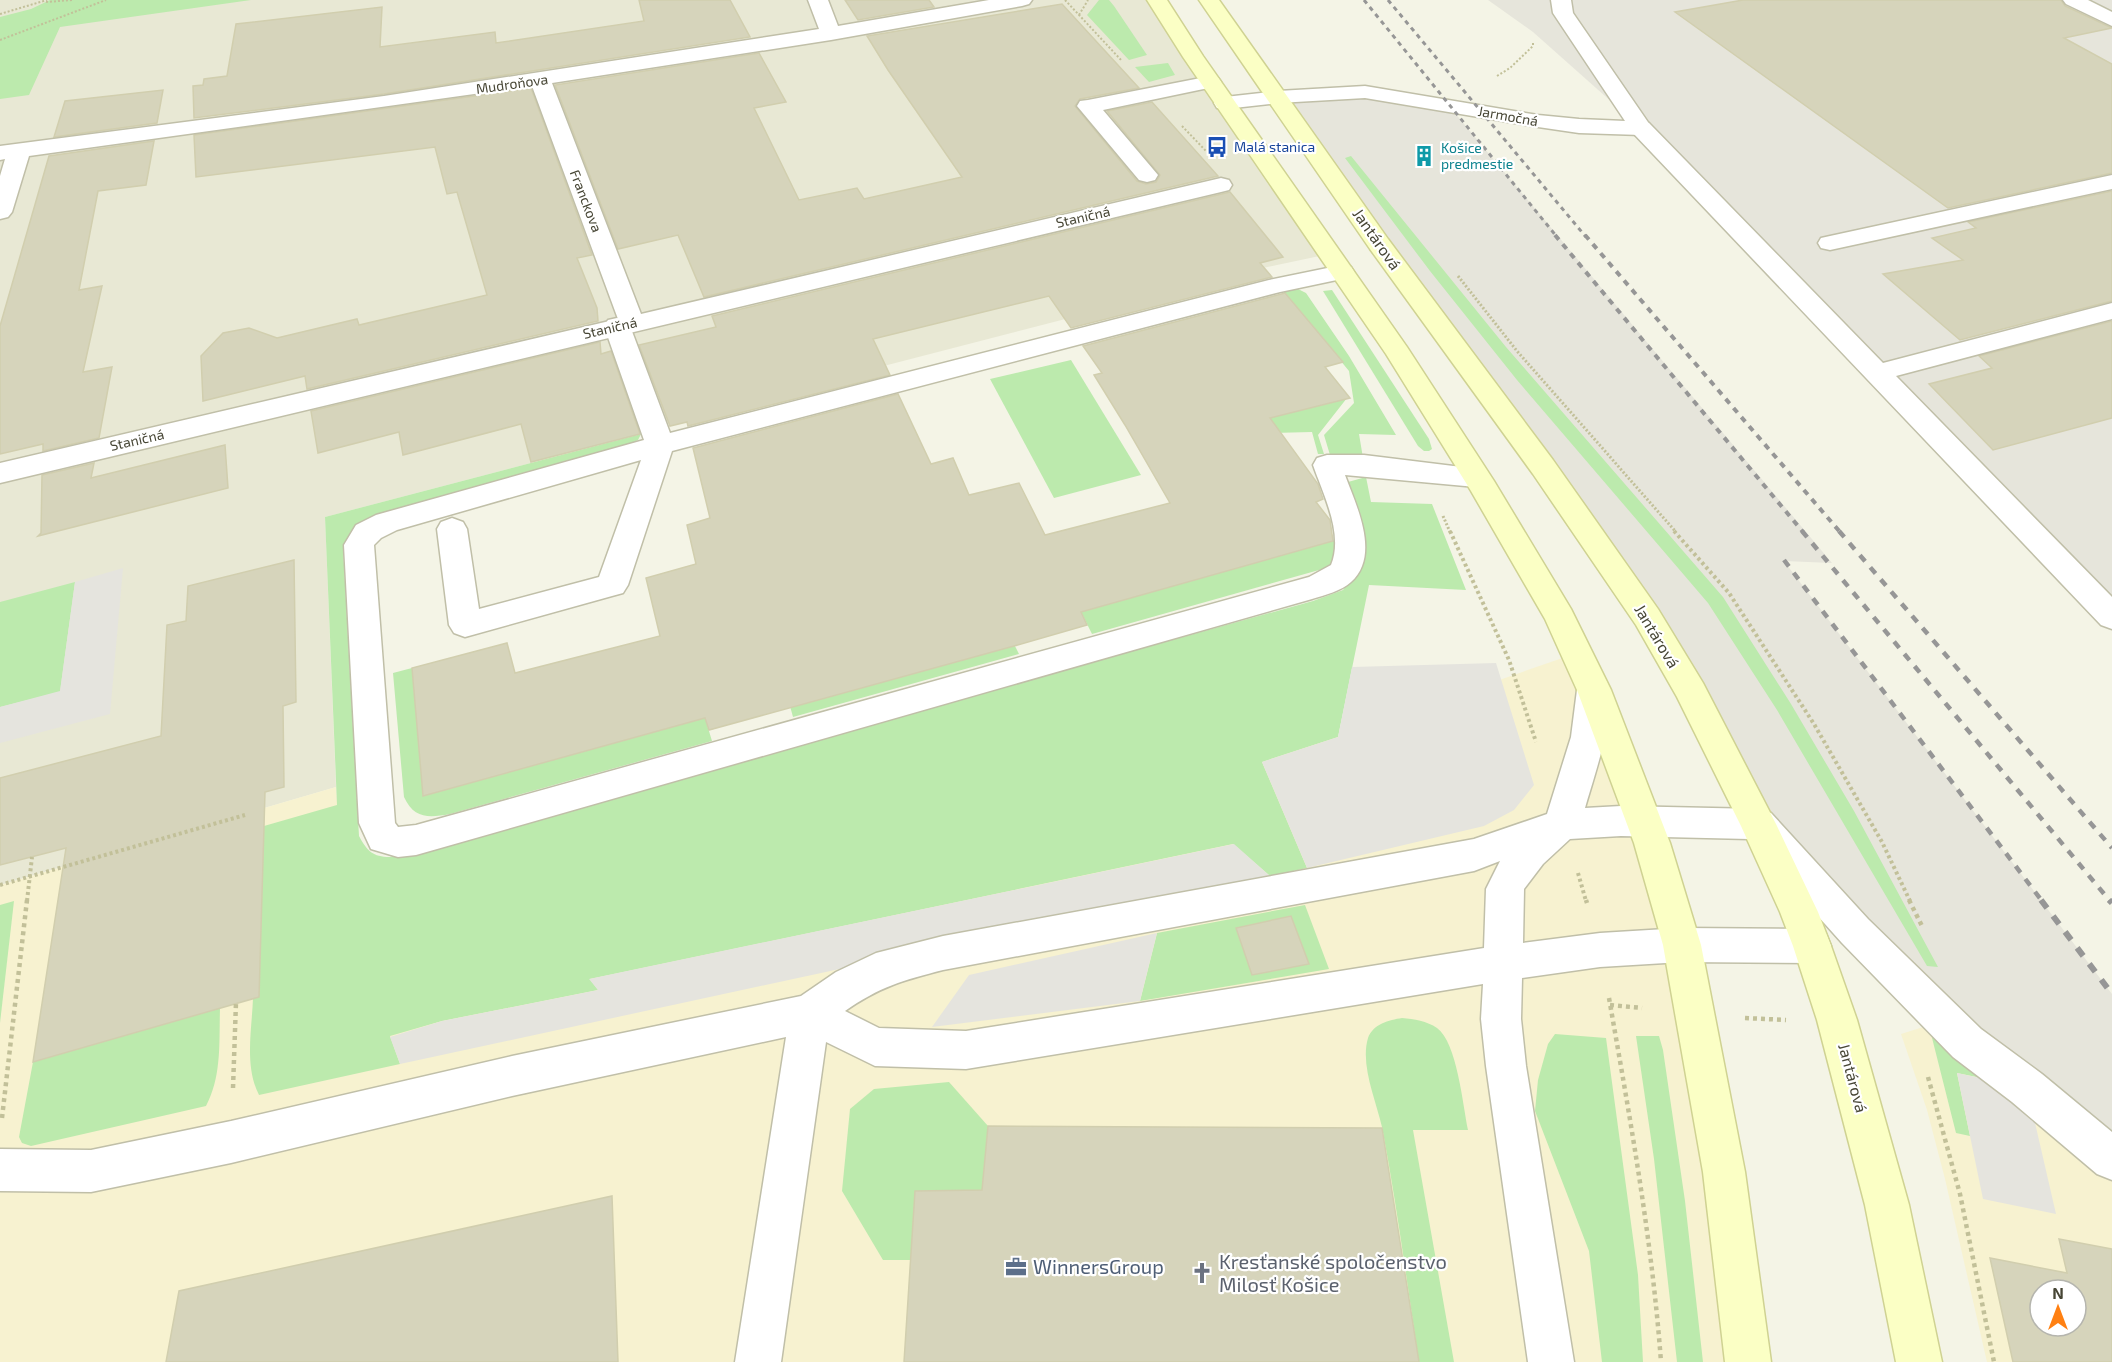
<svg xmlns="http://www.w3.org/2000/svg" width="2112" height="1362" font-family="'Exo 2',sans-serif">
<style>
.residential{fill:#e8e8d4}
.commercial{fill:#f7f2d0;fill-rule:evenodd}
.industrial{fill:#e6e5db}
.green{fill:#bceaad}
.parking{fill:#e5e4de}
.building{fill:#d6d4bb;stroke:#d1ceae;stroke-width:1.5;fill-rule:evenodd}
.lines{fill:none;stroke-linecap:round;stroke-linejoin:round}
.lane-casing{stroke:#c0bfa8;stroke-width:3}
.street-casing{stroke:#c0bfa8;stroke-width:3}
.secondary-casing{stroke:#cfd292;stroke-width:3}
.path-far3{stroke:#c2c099;stroke-width:2;stroke-dasharray:2 2;stroke-linecap:butt}
.path-far2{stroke:#c2c099;stroke-width:3;stroke-dasharray:2 2;stroke-linecap:butt}
.path-far1{stroke:#c2c099;stroke-width:4;stroke-dasharray:3 3;stroke-linecap:butt}
.path{stroke:#c2c099;stroke-width:4.5;stroke-dasharray:4 4;stroke-linecap:butt}
.lane{fill:#fff;fill-rule:evenodd}
.street{fill:#fff;fill-rule:evenodd}
.secondary{fill:#fbffc5;fill-rule:evenodd}
.rail-far3{stroke:#969696;stroke-width:3;stroke-dasharray:4.5 4.5;stroke-linecap:butt}
.rail-far2{stroke:#969696;stroke-width:4;stroke-dasharray:6 6;stroke-linecap:butt}
.rail-far1{stroke:#969696;stroke-width:4.5;stroke-dasharray:8 8;stroke-linecap:butt}
.rail{stroke:#969696;stroke-width:6;stroke-dasharray:10 10;stroke-linecap:butt}
.labels{text-anchor:middle;stroke-width:4.5;stroke-linejoin:round;paint-order:stroke}
.far-street-label{font-size:14px;fill:#474635;stroke:#fff}
.far-transit-label{font-size:14px;fill:#164399;stroke:#fff;text-anchor:start}
.far-culture-label{font-size:14px;fill:#0d838f;stroke:#fff;text-anchor:start}
.street-label{font-size:16px;fill:#474635;stroke:#fff}
.near-worship-label{font-size:20px;fill:#5b616d;stroke:#fff;text-anchor:start}
.near-service-label{font-size:20px;fill:#4e5e75;stroke:#fff;text-anchor:start}
</style>
<rect width="100%" height="100%" fill="#f4f4e6"/>
<path class="residential" d="M0 0H1158L1329 254 1263 268 671 421 641 434 325 517 336 787 0 885Z"/>
<g class="commercial">
<path d="M1577 653 1682 945 1748 1362H0V885L336 787 349 971 1262 762Z"/>
<path d="M1968 1013 2112 1125V1362H1987L1945 1179 1927 1110 1901 1034ZM2040 1290H2076V1326H2040Z"/>
</g>
<g class="industrial">
<path d="M1488 0H2112V613L1641 128 1533 32Z"/>
<path d="M1365 92 1449 106 1832 563 1784 561 2112 994V1159L1806 875 1691 692 1278 97Z"/>
</g>
<g class="green">
<path d="M50 0H251L60 27 29 95 0 99V17L31 9Z"/>
<path d="M1099 0H1109L1114 6 1147 55 1129 60 1087 15Z"/>
<path d="M1168 63 1175 75 1149 82 1135 67Z"/>
<path d="M1351 156 1506 347 1723 597 1791 704 1854 811 1938 967 1927 966 1777 710 1708 603 1517 380 1430 271 1345 158Z"/>
<path d="M1296 288 1306 293 1349 356 1396 435 1359 434 1363 458 1337 462 1330 455 1324 435 1354 403 1349 371 1283 291Z"/>
<path d="M1332 290 1429 439 1432 449 1429 451H1424L1418 446 1323 291Z"/>
<path d="M1071 360 1141 475 1054 498 990 379Z"/>
<path d="M1253 396 1347 398 1318 435 1324 454H1318L1312 432 1272 433Z"/>
<path d="M641 434 638 440 630 444 361 523 352 530 343 547 359 836C367 851 373 857 390 857L1313 601 1343 590 1358 569 1348 482 1366 477 1371 502 1432 504 1466 590 1369 585 1338 737 1262 762 1307 868 1270 876 1233 844 590 979 598 990 442 1021 390 1036 400 1064 259 1095C244 1066 252 1029 253 998L259 996 264 826 337 805 325 517Z"/>
<path d="M1342 538 1337 565 1092 634 1081 612Z"/>
<path d="M75 582 60 692 0 707V602Z"/>
<path d="M990 597 1019 654 793 717 787 695Z"/>
<path d="M412 668 423 796 705 718 712 741 450 814C429 818 414 819 404 797L393 673Z"/>
<path d="M14 901 0 1023V905Z"/>
<path d="M1305 905 1329 969 1140 1001 1157 933Z"/>
<path d="M220 1008C219 1042 222 1076 206 1106L31 1146 22 1143 19 1137 33 1062Z"/>
<path d="M1402 1018C1414 1019 1427 1021 1437 1028 1457 1042 1463 1106 1468 1130H1413L1454 1362H1419C1407 1284 1397 1205 1382 1127 1376 1100 1360 1065 1368 1038 1373 1024 1389 1020 1402 1018Z"/>
<path d="M1928 1022 2001 1082 1957 1073 1970 1136 1956 1133Z"/>
<path d="M1555 1034 1606 1038 1638 1275 1643 1362H1602L1589 1251 1535 1111 1538 1080 1548 1044Z"/>
<path d="M1659 1036 1663 1050 1685 1201 1703 1362H1677L1654 1159 1636 1036Z"/>
<path d="M949 1082 988 1126 982 1190 911 1260H883L842 1191 850 1109 874 1089Z"/>
</g>
<g class="parking">
<path d="M123 568 110 714 0 743V707L60 691 75 582Z"/>
<path d="M1496 663 1534 785 1514 810 1484 826 1307 868 1262 762 1338 737 1352 667Z"/>
<path d="M1234 844 1270 876 400 1064 390 1037 442 1021 598 990 589 979Z"/>
<path d="M1157 933 1140 1001 932 1027 969 975Z"/>
<path d="M1957 1073 2027 1088 2056 1214 1983 1199Z"/>
</g>
<g class="building">
<path d="M639 0H730L750 37 384 94 194 118 193 86 203 85 204 79 227 76 236 24 382 7 380 47 495 32 496 43 644 21Z"/>
<path d="M845 0H929L934 7 858 20Z"/>
<path d="M1743 0H2061L2065 6 2112 28 2064 38 2112 64V173L1948 208 1675 12Z"/>
<path d="M1062 4 1139 88 1080 99 1075 106 1137 181 1146 184 1156 182 1160 175 1107 111 1152 102 1218 176 704 297 678 235 618 249 555 85 759 53 786 102 754 108 799 200 857 188 864 199 962 177 888 70 867 36Z"/>
<path d="M531 88 592 255 577 258 597 308 598 321 307 389 305 376 203 401 201 356 223 333 249 328 277 338 357 319 359 325 487 295 457 192 447 194 435 147 196 177 194 135Z"/>
<path d="M163 90 157 123 54 137 65 101Z"/>
<path d="M154 141 146 185 98 191 79 290 102 286 83 372 112 367 99 438 43 451V444L0 454V326L49 156Z"/>
<path d="M2112 191V301L1960 340 1883 274 1963 260 1932 238 1976 228 1968 222Z"/>
<path d="M1230 192 1283 257 1260 263 1272 277 1071 328 1049 296 873 339 890 375 688 426 687 422 670 426 639 345 716 327 712 316Z"/>
<path d="M1285 293 1343 362 1325 367 1350 398 1270 418 1318 484 1323 499 1316 502 1330 520 1333 541 1081 612 1087 625 1014 646 709 730 705 718 423 796 412 668 507 643 515 673 660 636 646 578 696 564 687 525 710 518 693 448 898 394 931 464 953 458 969 495 1019 483 1045 535 1170 503 1125 425 1094 375 1102 373 1083 346Z"/>
<path d="M2112 321V418L1993 450 1929 384 1992 368 1979 356Z"/>
<path d="M600 342 601 354 611 351 640 434 531 462 521 424 403 455 399 432 318 453 311 411Z"/>
<path d="M225 445 228 488 38 536 41 533 42 475 94 463 91 478Z"/>
<path d="M294 560 296 702 283 706 284 787 265 792 259 997 33 1062 66 848 0 865V778L161 736 167 625 186 621 188 586Z"/>
<path d="M1291 916 1309 964 1252 975 1236 928Z"/>
<path d="M988 1126 1382 1128 1419 1362H904L915 1191 982 1190Z"/>
<path d="M612 1196 618 1362H166L179 1291Z"/>
<path d="M2059 1239 2112 1249V1362H2013L1990 1258 2067 1273ZM2040 1290H2076V1326H2040Z"/>
</g>
<g class="lines">
<defs>
<g id="lane">
<path d="M2063 0H2088L2112 12V26L2066 4Z"/>
<path d="M1211 76 1218 78 1221 82 1218 86 1103 110 1158 175 1155 180 1147 182 1139 180 1077 106 1080 101 1088 100Z"/>
<path d="M1641 121 1649 123 1883 363 2112 303V319L1896 376 2112 597V629L2101 625 1633 133 1630 128 1633 123Z"/>
<path d="M2112 175V189L1830 250 1821 248 1818 243 1821 238 1830 236Z"/>
<path d="M1342 265 1351 267 1354 272 1351 277 1280 292 672 451 628 585 623 593 612 596 465 637 454 633 449 625 437 529 441 522 452 518 463 522 467 529 479 609 599 577 641 460 397 530 381 538 374 545 395 823 398 827 416 825 1309 577 1331 565C1344 534 1323 494 1313 465L1317 458 1327 455H1364L1486 470 1490 477 1486 484 1476 487 1345 475C1356 505 1381 555 1351 582 1341 591 1325 595 1312 599L416 855 398 857 371 849 359 823 344 545 356 525 376 515 644 440 604 326 608 320 617 318 626 320 630 326 670 433 1269 280Z"/>
<path d="M1594 677 1606 681C1619 707 1593 779 1585 808L1621 806 1758 809 1771 813 1868 919 1981 1029 2042 1074 2112 1132V1180L2097 1174 2012 1102 1953 1057 1842 943 1749 839 1621 836 1570 839 1543 864 1524 889 1523 943 1600 933 1682 928 1812 929 1826 934 1831 946 1826 958 1812 963 1682 962 1600 967 1522 978 1521 1019 1526 1066 1574 1362H1528L1486 1066 1481 1019 1483 984 966 1069 875 1066 826 1042 781 1362H735L786 1037 512 1096 231 1163 91 1192 0 1191V1149L91 1150 231 1121 512 1056 801 996 836 972 876 953 943 936 1474 839 1547 814 1571 737 1577 690 1582 681ZM1500 861 1486 889 1484 948 966 1031 879 1028 845 1011C879 987 904 980 943 970L1474 871Z"/>
</g>
<g id="street">
<path d="M808 0H828L838 26 989 0H1032L1029 4 1022 6 831 40 552 83 641 314 1221 178 1229 180 1232 185 1229 190 1221 192 0 483V463L618 319 532 86 29 156 12 212 8 217 0 219V176L5 159 0 160V146L384 96 819 29Z"/>
<path d="M1551 0H1571L1573 13 1652 128 1649 133 1641 135 1579 133 1538 127 1365 98 1278 103 1225 109 1217 108 1214 103 1217 98 1225 97 1278 91 1365 86 1538 115 1579 119 1625 121 1553 13Z"/>
</g>
<g id="secondary">
<path d="M1147 0H1167L1203 56 1407 347 1494 481 1571 609 1611 690 1670 843 1701 945 1745 1172 1771 1362H1725L1703 1172 1663 945 1634 843 1577 690 1545 619 1471 491 1386 354 1183 57Z"/>
<path d="M1199 0H1219L1388 239 1553 460 1658 609 1703 683 1776 824 1818 912 1831 946 1857 1020 1909 1205 1942 1362H1896L1865 1205 1817 1020 1793 946 1780 912 1741 826 1677 697 1636 625 1533 474 1370 249Z"/>
</g>
</defs>
<use href="#lane" class="lane-casing"/>
<use href="#street" class="street-casing"/>
<use href="#secondary" class="secondary-casing"/>
<g class="path-far3">
<path d="M1065 0 1122 61"/>
<path d="M46 2 72 0"/>
<path d="M0 14 47 0"/>
<path d="M1079 15 1088 0"/>
<path d="M0 40 106 0"/>
<path d="M1497 76 1510 68 1533 46V41"/>
<path d="M1182 126 1206 151"/>
</g>
<g class="path-far2">
<path d="M1458 276 1517 351 1676 532"/>
<path d="M1443 516 1450 532"/>
</g>
<g class="path-far1">
<path d="M1450 531 1509 660 1536 742"/>
<path d="M1674 531 1729 593 1814 724 1882 842 1910 901"/>
<path d="M1578 873 1586 901"/>
<path d="M0 885 245 815"/>
<path d="M27 901 32 857"/>
</g>
<g class="path">
<path d="M1586 900 1587 903"/>
<path d="M1909 900 1922 926"/>
<path d="M1609 998C1630 1118 1652 1240 1661 1362"/>
<path d="M1610 1005 1642 1008"/>
<path d="M1745 1018 1786 1020"/>
<path d="M1928 1077 1960 1194 1994 1362"/>
<path d="M233 1088 236 1002"/>
<path d="M2 1118 27 900"/>
</g>
<use href="#lane" class="lane"/>
<use href="#street" class="street"/>
<use href="#secondary" class="secondary"/>
<g class="rail-far3">
<path d="M1364 0 1557 237"/>
<path d="M1388 0 1586 237"/>
</g>
<g class="rail-far2">
<path d="M1555 235 1803 532"/>
<path d="M1585 235 1840 532"/>
</g>
<g class="rail-far1">
<path d="M1802 531 2110 901"/>
<path d="M1839 531 2112 848"/>
<path d="M1784 560 2042 901"/>
</g>
<g class="rail">
<path d="M2041 900 2112 994"/>
<path d="M2109 900 2112 903"/>
</g>
</g>
<defs>
<symbol id="bus-bare" viewBox="-9 -9 18 18"><path d="M-5-6H5V4H4V6H2V4H-2V6H-4V4H-5ZM-3.5-4V0h7V-4ZM-3.5 1.2v1.5H-2V1.2ZM2 1.2v1.5H3.5V1.2Z" fill="#1a4fb4" stroke="#fff" stroke-width="2.5" paint-order="stroke"/></symbol>
<symbol id="building-bare" viewBox="-9 -9 18 18"><path d="M-4-6H4V6H1V3H-1V6H-4ZM-2.5-4.3h1.7v1.8h-1.7ZM.8-4.3h1.7v1.8H.8ZM-2.5-1h1.7V.8h-1.7ZM.8-1h1.7V.8H.8Z" fill="#0f9aa8" stroke="#fff" stroke-width="2.5" paint-order="stroke"/></symbol>
<symbol id="office-bare" viewBox="-9 -9 18 18"><path d="M-6-3h4V-5.5h4V-3h4V5H-6ZM-1-4.5V-3h2v-1.5ZM-6 0V1H6V0Z" fill="#5c6f8a" stroke="#fff" stroke-width="2.5" paint-order="stroke"/></symbol>
<symbol id="church-bare" viewBox="-9 -9 18 18"><path d="M-1.2-6h2.4v3.5h3.3v2.4h-3.3V6h-2.4V-.1h-3.3v-2.4h3.3Z" fill="#6b7280" stroke="#fff" stroke-width="2.5" paint-order="stroke"/></symbol>
</defs>
<g fill-rule="evenodd">
<use href="#bus-bare" x="1202" y="132" width="30" height="30"/>
<use href="#building-bare" x="1409" y="141" width="30" height="30"/>
<use href="#office-bare" x="1001" y="1252" width="30" height="30"/>
<use href="#church-bare" x="1187" y="1258" width="30" height="30"/>
</g>
<g class="labels">
<g class="far-street-label">
<text transform="translate(512 84) rotate(-8)" y="5">Mudroňova</text>
<text transform="translate(1508 116) rotate(10)" y="5">Jarmočná</text>
<text transform="translate(586 201) rotate(69)" y="5">Franckova</text>
<text transform="translate(1083 217) rotate(-13)" y="5">Staničná</text>
<text transform="translate(610 328) rotate(-13)" y="5">Staničná</text>
<text transform="translate(137 440) rotate(-13)" y="5">Staničná</text>
</g>
<g class="far-transit-label">
<text x="1234" y="152">Malá stanica</text>
</g>
<g class="far-culture-label">
<text x="1441" y="153">Košice<tspan x="1441" dy="16">predmestie</tspan></text>
</g>
<g class="street-label">
<text transform="translate(1377 239) rotate(55)" y="6">Jantárová</text>
<text transform="translate(1657 636) rotate(59)" y="6">Jantárová</text>
<text transform="translate(1853 1078) rotate(75)" y="6">Jantárová</text>
</g>
<g class="near-worship-label">
<text x="1219" y="1269">Kresťanské spoločenstvo<tspan x="1219" dy="23">Milosť Košice</tspan></text>
</g>
<g class="near-service-label">
<text x="1033" y="1274">WinnersGroup</text>
</g>
</g>
<g transform="translate(2058 1308)"><circle r="28" fill="#ffffff" stroke="#b5b5ae" stroke-width="1.5"/>
<path d="M0-4.5L10 22L0 15L-10 22Z" fill="#ff8012"/>
<text y="-9" font-size="16" font-weight="bold" text-anchor="middle" fill="#474635">N</text>
</g>
</svg>
